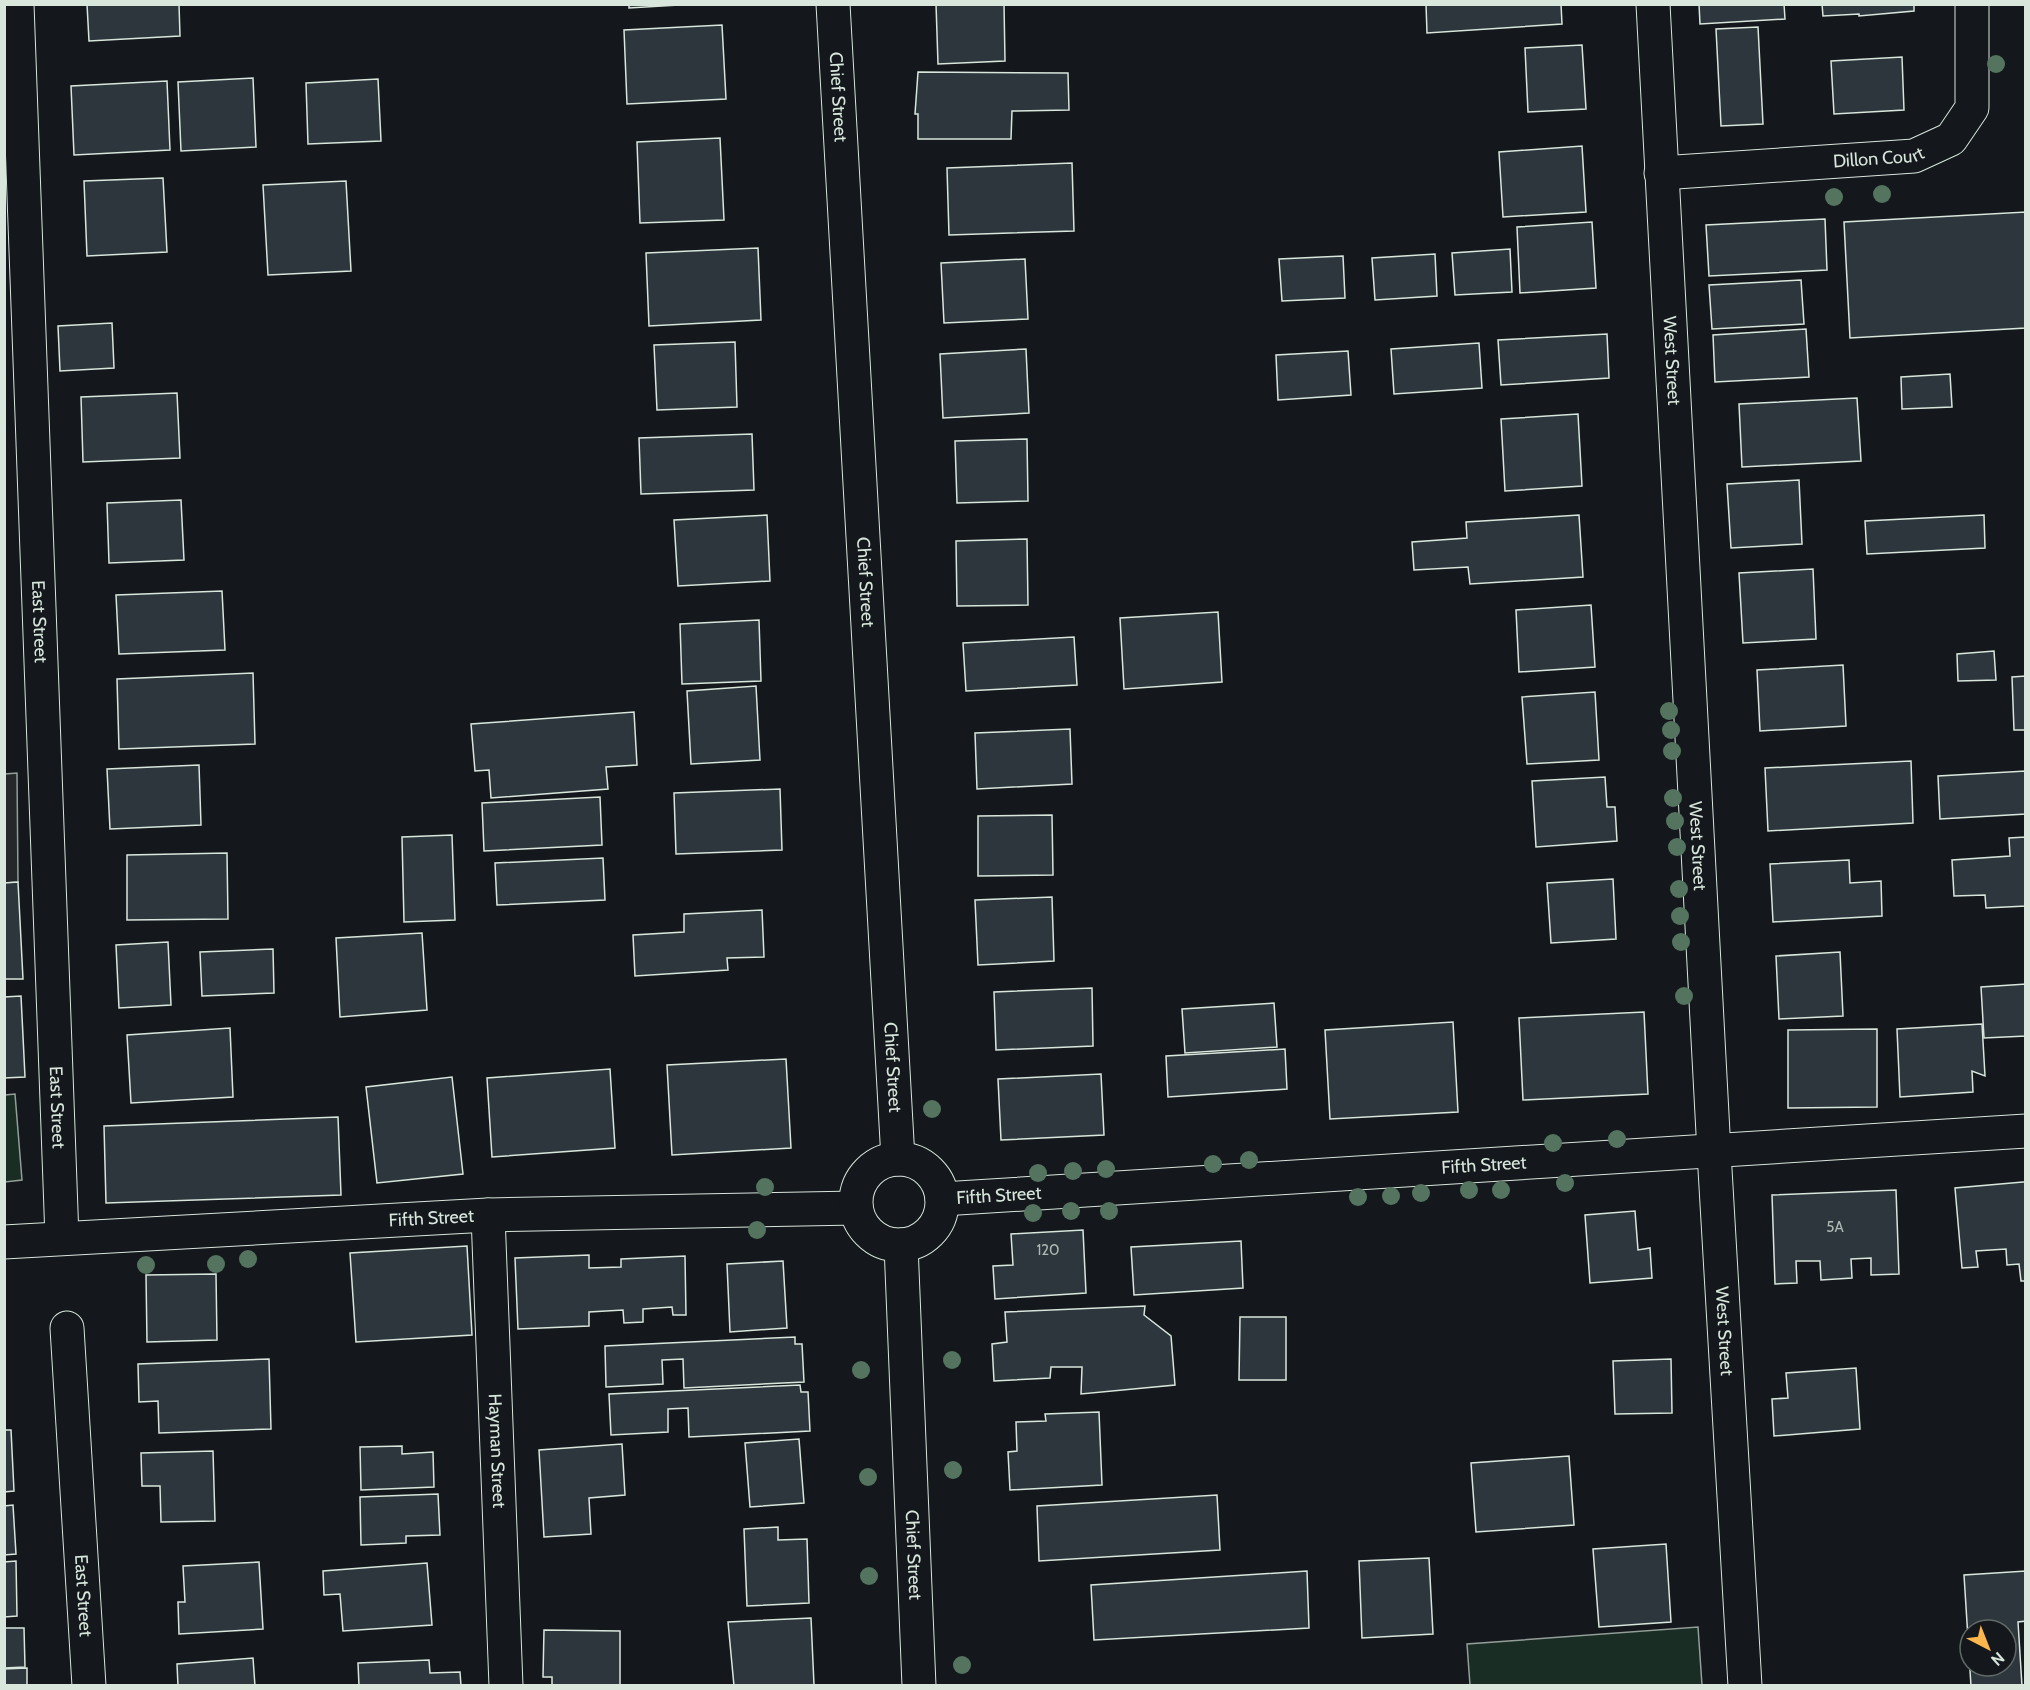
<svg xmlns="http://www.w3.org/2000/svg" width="2030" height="1690" font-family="Cabin,sans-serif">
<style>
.green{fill:#1a2d24;stroke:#939e99;stroke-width:1.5}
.parking{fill:#24282b;stroke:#939e99;stroke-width:1.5}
.building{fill:#2c363c;stroke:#d8e6dc;stroke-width:1.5;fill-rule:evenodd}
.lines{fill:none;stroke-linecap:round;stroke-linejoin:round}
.street-casing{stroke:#d8e6dc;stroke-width:35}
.secondary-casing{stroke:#d8e6dc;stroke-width:35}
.street{stroke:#14181c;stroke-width:33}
.secondary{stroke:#14181c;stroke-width:33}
.tree{fill:#55745f}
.labels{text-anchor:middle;stroke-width:4.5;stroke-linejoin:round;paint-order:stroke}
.number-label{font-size:15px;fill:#adbab4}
.street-label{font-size:18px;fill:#d8e6dc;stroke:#14181c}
</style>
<rect width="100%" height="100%" fill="#14181c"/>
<g class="green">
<path d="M15 1094 22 1180 5 1182V1095Z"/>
<path d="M1698 1627 1702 1685H1470L1467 1644Z"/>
</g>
<path class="parking" d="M17 773 18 882 5 883V774Z"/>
<g class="building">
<path d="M87 4H179L180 36 89 41Z"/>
<path d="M629 4H696L629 8Z"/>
<path d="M936 4H1004L1005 61 938 64Z"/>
<path d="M1426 4H1561L1562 24 1427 33Z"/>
<path d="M1699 4H1784L1785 19 1700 24Z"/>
<path d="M1822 4H1914V11L1859 16V14L1823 16Z"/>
<path d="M722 25 726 99 627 104 624 30Z"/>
<path d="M1758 27 1763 124 1721 126 1716 29Z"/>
<path d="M1582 45 1586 109 1528 112 1525 48Z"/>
<path d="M1902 57 1904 110 1834 114 1831 61Z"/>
<path d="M918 72 1068 73 1069 110 1012 111 1011 139H918V114H915Z"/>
<path d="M253 78 256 147 181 151 178 82Z"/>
<path d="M378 79 381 141 308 144 306 83Z"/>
<path d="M167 81 170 150 74 155 71 86Z"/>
<path d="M720 138 724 220 640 223 637 142Z"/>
<path d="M1582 146 1586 212 1503 217 1499 152Z"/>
<path d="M1072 163 1074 231 949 235 947 168Z"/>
<path d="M163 178 167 252 87 256 84 181Z"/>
<path d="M346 181 351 271 268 275 263 185Z"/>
<path d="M2026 212V328L1850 338 1844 222Z"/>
<path d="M1825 219 1827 270 1709 276 1706 225Z"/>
<path d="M1592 222 1596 288 1520 293 1517 227Z"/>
<path d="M758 248 761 320 649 326 646 253Z"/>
<path d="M1510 249 1512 292 1455 295 1452 253Z"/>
<path d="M1435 254 1437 296 1375 300 1372 258Z"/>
<path d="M1343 256 1345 298 1282 301 1279 259Z"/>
<path d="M1025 259 1028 319 944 323 941 263Z"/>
<path d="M1801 280 1804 324 1712 329 1709 285Z"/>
<path d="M112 323 114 368 60 371 58 326Z"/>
<path d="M1806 329 1809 377 1715 382 1713 335Z"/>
<path d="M1607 334 1609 378 1501 385 1498 340Z"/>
<path d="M735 342 737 407 657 410 654 345Z"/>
<path d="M1479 343 1482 388 1394 394 1391 349Z"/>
<path d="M1026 349 1029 413 943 418 940 354Z"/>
<path d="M1348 351 1351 395 1278 400 1276 355Z"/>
<path d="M1950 374 1952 407 1902 409 1901 377Z"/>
<path d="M177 393 180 458 83 462 81 397Z"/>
<path d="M1857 398 1861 461 1742 467 1739 404Z"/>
<path d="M1578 414 1582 486 1505 491 1501 419Z"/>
<path d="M752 434 754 490 641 494 639 438Z"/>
<path d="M1027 439 1028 501 957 503 955 441Z"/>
<path d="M1799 480 1802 544 1731 548 1727 484Z"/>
<path d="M181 500 184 560 109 563 107 503Z"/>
<path d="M767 515 770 581 678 586 674 520Z"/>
<path d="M1579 515 1583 577 1470 584 1468 567 1414 570 1412 542 1467 538 1466 522Z"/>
<path d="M1984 515 1985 548 1867 554 1865 521Z"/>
<path d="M1027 539 1028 605 957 606 956 541Z"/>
<path d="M1813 569 1816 639 1743 643 1739 573Z"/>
<path d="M222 591 225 650 119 654 116 595Z"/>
<path d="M1591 605 1595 667 1519 672 1516 610Z"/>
<path d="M1218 612 1222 682 1124 689 1120 618Z"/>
<path d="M759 620 761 681 682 684 680 624Z"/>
<path d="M1074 637 1077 685 966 691 963 643Z"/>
<path d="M1994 651 1996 680 1958 681 1957 654Z"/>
<path d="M1843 665 1846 726 1760 731 1757 670Z"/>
<path d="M253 673 255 744 119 749 117 679Z"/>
<path d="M2026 676V730H2014L2012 677Z"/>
<path d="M756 686 760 760 691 764 687 691Z"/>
<path d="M1595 692 1599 760 1527 764 1522 697Z"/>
<path d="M634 712 637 765 606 767 608 789 491 798 489 770 475 771 471 724Z"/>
<path d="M1070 729 1072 784 977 789 975 733Z"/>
<path d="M1911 761 1913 823 1768 831 1765 768Z"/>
<path d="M199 765 201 825 110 829 107 769Z"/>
<path d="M2026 771V814L1940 819 1938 776Z"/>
<path d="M1605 777 1607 807H1615L1617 841 1536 847 1532 781Z"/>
<path d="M780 789 782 850 676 854 674 793Z"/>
<path d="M600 797 602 845 484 851 482 803Z"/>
<path d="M1052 815 1053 875 978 876V816Z"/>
<path d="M452 835 455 920 404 922 402 837Z"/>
<path d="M2026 837V906L1986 908 1985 895 1954 896 1952 860 2010 856 2009 838Z"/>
<path d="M227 853 228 919 127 920V855Z"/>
<path d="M603 858 605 900 497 905 495 863Z"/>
<path d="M1849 860 1850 883 1881 881 1882 916 1773 922 1770 864Z"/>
<path d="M1613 879 1616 939 1551 943 1547 883Z"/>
<path d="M18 882 23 979H4V883Z"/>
<path d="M1052 897 1054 961 978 965 975 900Z"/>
<path d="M762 910 764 957 727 958 728 970 635 976 633 935 684 932V914Z"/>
<path d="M422 933 427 1010 340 1017 336 938Z"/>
<path d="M168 942 171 1005 119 1008 116 945Z"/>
<path d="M273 949 274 993 202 996 200 952Z"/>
<path d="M1840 952 1843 1016 1779 1019 1776 956Z"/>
<path d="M2026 984V1036L1984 1038 1981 987Z"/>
<path d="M1092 988 1093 1046 996 1050 994 992Z"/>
<path d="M21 996 25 1077 4 1078V997Z"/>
<path d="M1274 1003 1277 1047 1185 1053 1182 1009Z"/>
<path d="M1644 1012 1648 1094 1523 1100 1519 1018Z"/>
<path d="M1453 1022 1458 1112 1330 1119 1325 1030Z"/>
<path d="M1982 1024 1985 1076 1972 1071 1973 1092 1900 1097 1897 1029Z"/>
<path d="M230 1028 233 1097 131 1103 127 1035Z"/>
<path d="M1877 1029V1107L1788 1108V1030Z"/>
<path d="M1285 1049 1287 1089 1168 1097 1166 1056Z"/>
<path d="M786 1059 791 1148 672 1155 667 1065Z"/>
<path d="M610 1069 615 1148 492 1157 487 1078Z"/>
<path d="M1101 1074 1104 1135 1001 1140 998 1079Z"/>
<path d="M452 1077 463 1174 377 1183 366 1087Z"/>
<path d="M338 1117 341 1195 106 1203 104 1126Z"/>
<path d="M2023 1182H2026V1281H2021L2019 1264 2007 1265 2006 1249 1976 1251 1978 1267 1962 1268 1955 1188Z"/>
<path d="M1896 1190 1899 1274 1871 1275V1258L1851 1259 1852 1278 1821 1280 1820 1261H1796L1797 1283 1775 1284 1772 1195Z"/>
<path d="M1635 1211 1638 1250 1650 1248 1652 1278 1590 1283 1585 1215Z"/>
<path d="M1083 1230 1086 1293 995 1299 993 1266 1013 1265 1011 1234Z"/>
<path d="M1241 1241 1243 1288 1134 1295 1131 1247Z"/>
<path d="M467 1246 472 1335 356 1342 350 1253Z"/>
<path d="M589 1255V1268L621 1267V1259L685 1256 686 1315H673L672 1307 643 1309V1322L624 1323 623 1310 589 1312V1326L518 1329 515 1258Z"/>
<path d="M783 1261 787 1328 730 1332 727 1264Z"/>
<path d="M216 1274 217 1340 147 1342 146 1275Z"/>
<path d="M1145 1306 1144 1315 1171 1336 1175 1385 1081 1394 1082 1367H1051L1050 1378 994 1381 992 1344 1007 1342 1005 1312Z"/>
<path d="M1240 1317H1286V1380H1239Z"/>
<path d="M795 1337V1344H802L804 1382 684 1388 683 1359 662 1360 663 1384 606 1387 605 1346Z"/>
<path d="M269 1359 271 1429 159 1433 158 1401 139 1402 138 1364Z"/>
<path d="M1671 1359 1672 1413 1615 1414 1613 1361Z"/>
<path d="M1856 1368 1860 1429 1774 1436 1772 1399 1788 1398 1786 1373Z"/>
<path d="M800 1385 801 1392H808L810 1431 689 1437 688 1408 668 1409V1432L611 1435 609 1394Z"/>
<path d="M1099 1412 1102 1485 1010 1490 1008 1452 1017 1451 1016 1422 1046 1421 1045 1414Z"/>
<path d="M4 1430H11L14 1491 4 1492Z"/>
<path d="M799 1439 804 1503 750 1507 745 1443Z"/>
<path d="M622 1444 625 1495 589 1498 591 1534 544 1537 539 1450Z"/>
<path d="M402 1446V1454L433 1452 434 1487 361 1490 360 1447Z"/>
<path d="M213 1451 215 1521 161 1522 160 1486H142L141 1453Z"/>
<path d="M1569 1456 1574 1525 1476 1532 1471 1463Z"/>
<path d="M438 1494 440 1535 406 1536V1543L361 1545 360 1497Z"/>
<path d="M1217 1495 1220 1550 1039 1561 1037 1506Z"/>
<path d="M13 1505 16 1554 4 1555V1506Z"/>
<path d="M778 1527V1540L807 1539 809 1603 747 1606 744 1529Z"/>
<path d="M1666 1544 1671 1622 1599 1627 1593 1549Z"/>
<path d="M1429 1558 1433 1634 1362 1638 1359 1561Z"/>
<path d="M16 1561 17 1616 4 1617V1562Z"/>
<path d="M259 1562 263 1629 179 1634 178 1602H185L183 1566Z"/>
<path d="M427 1563 432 1625 343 1631 340 1594 324 1595 323 1571Z"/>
<path d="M1307 1571 1309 1628 1094 1640 1091 1585Z"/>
<path d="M2026 1571V1621L2018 1622 2022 1686H1971L1964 1575ZM1970 1630H2006V1666H1970Z"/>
<path d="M811 1618 814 1685 734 1686 728 1622Z"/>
<path d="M4 1628H24L25 1667 4 1668Z"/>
<path d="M544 1630 620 1631V1686H552V1677H543Z"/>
<path d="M253 1658 255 1686H178L177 1664Z"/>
<path d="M429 1660 430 1673 460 1672 461 1686H359L358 1663Z"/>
<path d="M27 1668V1686H4V1669Z"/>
</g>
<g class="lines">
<defs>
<g id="street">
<path id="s1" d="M17 4 62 1238"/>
<path id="s2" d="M1653 4 1714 1152 1745 1686"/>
<path id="s3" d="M1661 173 1914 156 1951 139 1972 108V4"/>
<path id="s4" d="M942 1199 2026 1131"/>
<path id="s5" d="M488 1215 506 1686"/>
<path id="s6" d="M4 1242 488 1215 856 1208"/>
<path id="s7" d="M67 1328 89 1686"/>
</g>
<g id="secondary">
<path id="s8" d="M833 4 898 1159"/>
<circle cx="899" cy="1202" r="43"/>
<path id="s9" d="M901 1245 919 1686"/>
</g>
</defs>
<use href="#street" class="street-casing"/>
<use href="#secondary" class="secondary-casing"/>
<use href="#street" class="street"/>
<use href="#secondary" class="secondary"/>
</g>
<g class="tree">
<circle cx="1996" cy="64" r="9"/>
<circle cx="1882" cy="194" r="9"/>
<circle cx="1834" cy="197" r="9"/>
<circle cx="1669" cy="711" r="9"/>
<circle cx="1671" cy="730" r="9"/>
<circle cx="1672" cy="751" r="9"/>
<circle cx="1673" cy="798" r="9"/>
<circle cx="1675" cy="821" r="9"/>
<circle cx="1677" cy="847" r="9"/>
<circle cx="1679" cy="889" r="9"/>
<circle cx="1680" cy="916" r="9"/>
<circle cx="1681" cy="942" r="9"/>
<circle cx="1684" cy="996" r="9"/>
<circle cx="932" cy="1109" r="9"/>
<circle cx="1617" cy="1139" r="9"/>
<circle cx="1553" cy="1143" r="9"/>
<circle cx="1249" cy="1160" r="9"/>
<circle cx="1213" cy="1164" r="9"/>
<circle cx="1106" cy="1169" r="9"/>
<circle cx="1073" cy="1171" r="9"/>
<circle cx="1038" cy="1173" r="9"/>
<circle cx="1565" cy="1183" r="9"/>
<circle cx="765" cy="1187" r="9"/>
<circle cx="1469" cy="1190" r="9"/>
<circle cx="1501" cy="1190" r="9"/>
<circle cx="1421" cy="1193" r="9"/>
<circle cx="1391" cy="1196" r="9"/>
<circle cx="1358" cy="1197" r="9"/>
<circle cx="1071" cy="1211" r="9"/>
<circle cx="1109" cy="1211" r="9"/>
<circle cx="1033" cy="1213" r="9"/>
<circle cx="757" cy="1230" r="9"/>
<circle cx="248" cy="1259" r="9"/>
<circle cx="216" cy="1264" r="9"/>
<circle cx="146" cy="1265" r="9"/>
<circle cx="952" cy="1360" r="9"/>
<circle cx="861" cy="1370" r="9"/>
<circle cx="953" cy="1470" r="9"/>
<circle cx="868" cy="1477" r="9"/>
<circle cx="869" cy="1576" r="9"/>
<circle cx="962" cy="1665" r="9"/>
</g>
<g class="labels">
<g class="number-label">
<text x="1835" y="1232">5A</text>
<text x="1048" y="1255">120</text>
</g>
<g class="street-label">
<text dy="6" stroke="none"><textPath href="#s8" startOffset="93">Chief Street</textPath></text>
<text dy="6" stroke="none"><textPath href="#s3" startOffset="218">Dillon Court</textPath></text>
<text dy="6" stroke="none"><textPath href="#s2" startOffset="357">West Street</textPath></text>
<text dy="6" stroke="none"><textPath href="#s8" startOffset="579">Chief Street</textPath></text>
<text dy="6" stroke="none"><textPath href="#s1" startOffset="618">East Street</textPath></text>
<text dy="6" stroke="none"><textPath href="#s2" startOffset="843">West Street</textPath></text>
<text dy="6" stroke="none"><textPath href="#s8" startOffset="1065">Chief Street</textPath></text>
<text dy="6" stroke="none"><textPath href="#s1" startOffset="1104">East Street</textPath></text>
<text dy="6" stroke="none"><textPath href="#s4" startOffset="543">Fifth Street</textPath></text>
<text dy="6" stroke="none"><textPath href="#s4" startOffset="57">Fifth Street</textPath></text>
<text dy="6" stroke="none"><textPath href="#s6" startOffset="428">Fifth Street</textPath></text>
<text dy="6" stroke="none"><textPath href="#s2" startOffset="1329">West Street</textPath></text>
<text dy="6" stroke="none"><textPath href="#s5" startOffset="236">Hayman Street</textPath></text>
<text dy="6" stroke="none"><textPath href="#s9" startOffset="310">Chief Street</textPath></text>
<text dy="6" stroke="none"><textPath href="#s7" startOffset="268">East Street</textPath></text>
</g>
</g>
<rect width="2030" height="1690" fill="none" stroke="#d8e6dc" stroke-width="12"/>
<g transform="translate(1988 1648) rotate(138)"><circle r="28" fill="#14181c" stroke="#626a69" stroke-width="1.5"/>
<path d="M0-4.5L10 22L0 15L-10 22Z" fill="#ffb74d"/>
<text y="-9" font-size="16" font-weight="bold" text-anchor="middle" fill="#d8e6dc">N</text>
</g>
</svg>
